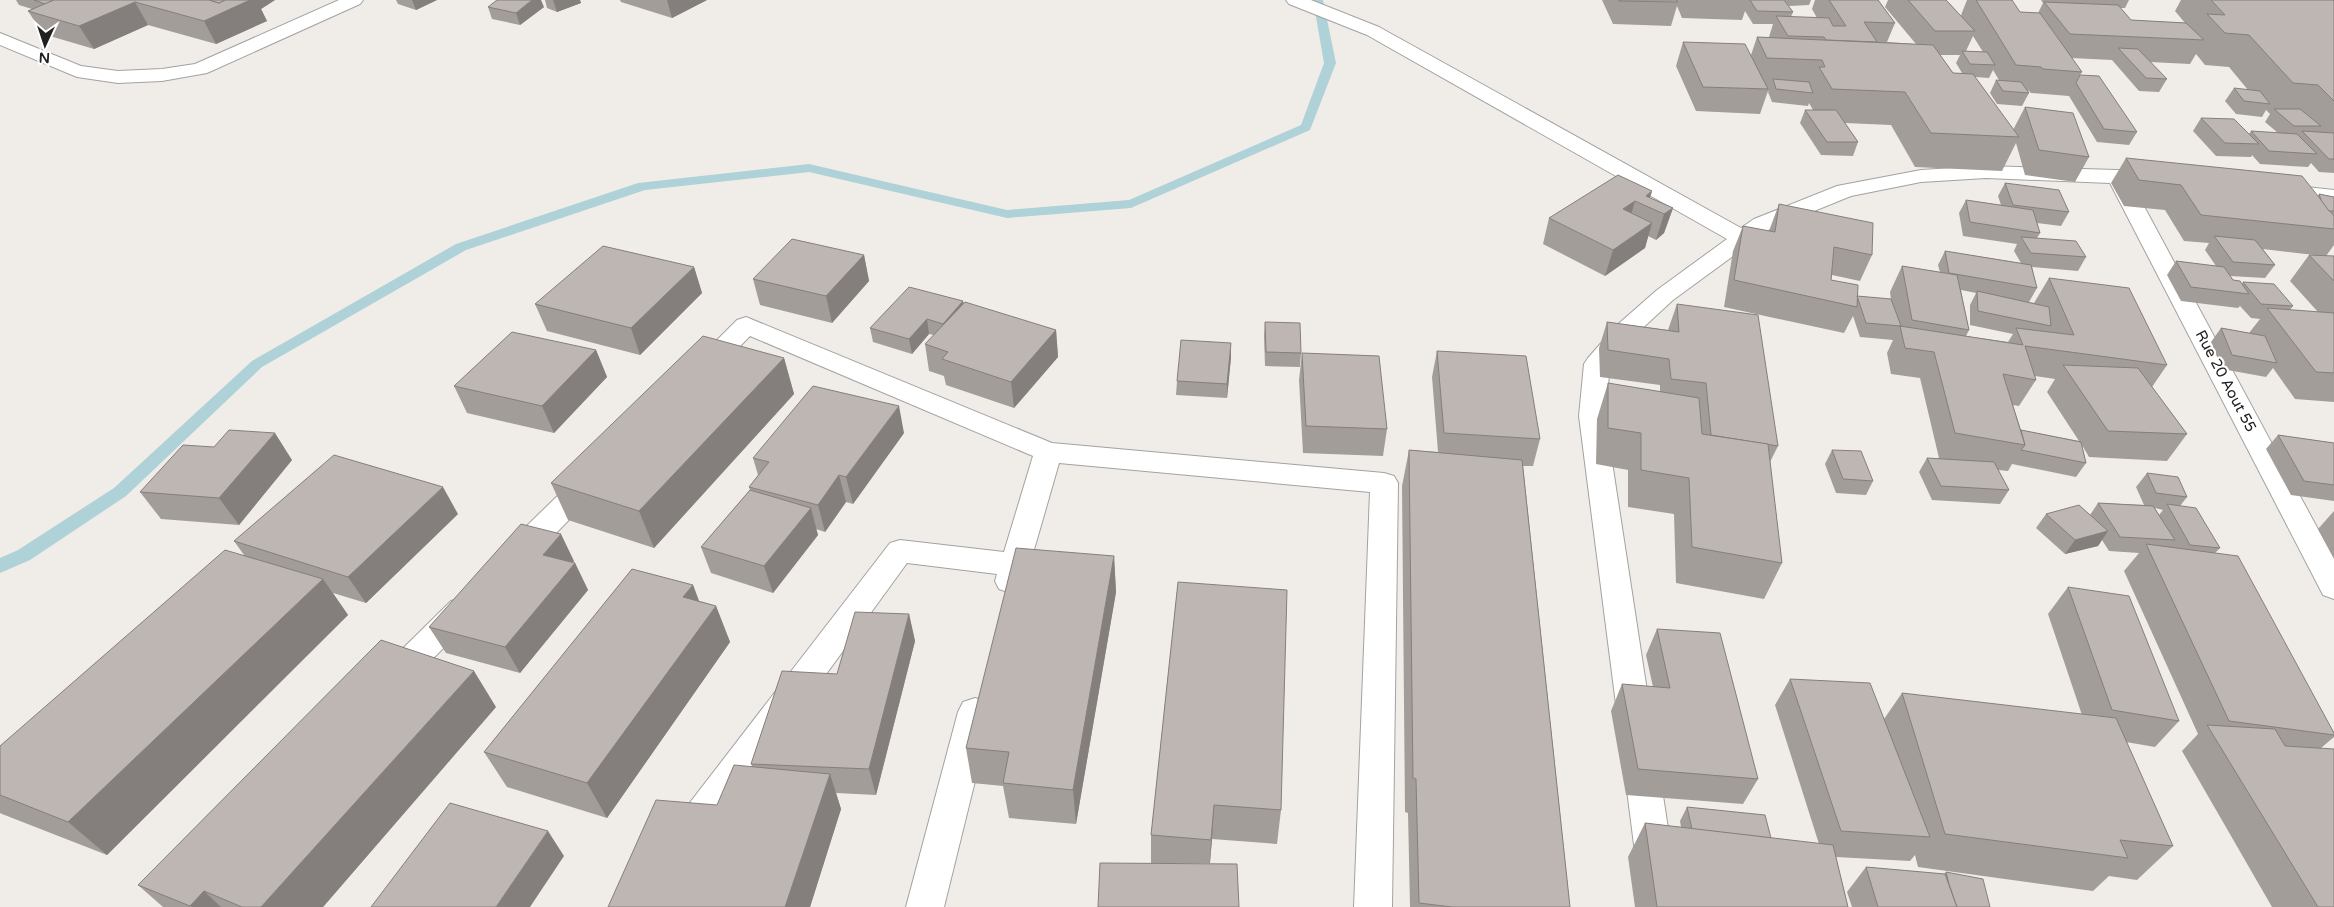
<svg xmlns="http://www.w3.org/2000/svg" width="2334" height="907" font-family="'Varela Round',sans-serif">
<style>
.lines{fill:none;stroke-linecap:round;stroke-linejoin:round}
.stream{fill:#afd1d8;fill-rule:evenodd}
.minor-casing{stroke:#a2a2a2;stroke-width:2}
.minor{fill:#fff;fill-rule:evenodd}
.wall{fill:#a39d99;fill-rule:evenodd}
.shaded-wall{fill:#847f7d}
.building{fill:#bdb6b2;stroke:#847f7d}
.labels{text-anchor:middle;stroke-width:4.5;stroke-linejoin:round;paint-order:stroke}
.street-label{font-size:15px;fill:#212121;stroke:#fff}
</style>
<rect width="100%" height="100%" fill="#f0ede9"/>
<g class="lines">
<path class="stream" d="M1313 0H1323L1336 63 1310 130 1131 208 1007 218 809 172 645 190 466 250 262 367 126 496 30 560 0 573V558L18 550 114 488 252 361 456 244 638 183 809 164 1007 210 1129 200 1301 125 1324 63Z"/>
<defs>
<g id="minor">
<path d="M339 0H363L360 4 207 73 162 81 118 83 77 77 0 45V33L81 66 118 71 162 69 195 64Z"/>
<path d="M1286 0H1311L1379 27 1741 228 1754 219 1837 186 1921 170 1986 166 2117 170 2160 173 2163 178 2160 183 2132 184 2334 559V599L2323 595 2110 183 1986 178 1921 182 1851 196 1770 229 1673 300 1634 336 1610 365 1605 416 1680 907H1642L1579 416 1584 364 1588 358 1616 326 1657 290 1727 239 1367 35 1289 4Z"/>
<path d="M2279 184 2334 190V204L2271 196 2268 191 2271 186Z"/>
<path d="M746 317 1052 443 1384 473 1394 476 1398 483 1392 907H1354L1370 492 1059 463 1025 581 1021 589 1010 593 999 589 995 581 997 574 907 563 701 846 688 850 675 846 670 834 675 822 890 543 900 540 1004 552 1033 456 750 336 712 375 703 377 694 375 690 369 694 363 737 320Z"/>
<path d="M589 472 599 475 603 482 599 489 526 564 515 567 504 564 500 556 504 548 579 475Z"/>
<path d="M462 598 473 601 477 610 473 619 404 687 393 691 382 687 377 678 382 669 451 601Z"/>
<path d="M975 698 987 702 992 712 944 907H906L958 712 963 702Z"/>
</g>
</defs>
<use href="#minor" class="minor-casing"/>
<use href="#minor" class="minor"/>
</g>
<g class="wall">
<path d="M16 0H275L261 9 267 21 216 44 148 25 94 49 43 34 28 11 32 9 19 5Z"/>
<path d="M396 0H437L416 10 398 4Z"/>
<path d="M545 0H580L581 3 557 12 547 8Z"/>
<path d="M620 0H707L672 18 621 2Z"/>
<path d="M1602 0H1784L1793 12 1791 17 1817 18 1812 9 1815 0H1878L1895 23 1887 42 1916 44 1885 7 1888 0H1946L1962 17 1961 15 1967 0H1976L2020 12 2038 13 2043 3 2041 0H2129L2125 8H2120L2131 20 2185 23 2175 11 2181 0H2333L2334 1V173L2319 172 2311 163 2308 167 2260 164 2252 155 2251 157 2216 156 2193 131 2201 118 2249 134 2251 131 2278 133 2265 122 2270 114 2266 110 2262 117 2236 114 2225 101 2234 88 2248 90 2229 67 2205 65 2196 54 2190 64 2150 62 2167 79 2159 92 2139 91 2112 60 2071 58 2082 72 2080 75 2137 132 2129 145 2097 142 2069 96 2031 93 2029 91 2027 90 2029 93 2022 106 1997 104 1990 93 1996 80H1999L1993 70 1989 78 1975 77 2013 130 2025 107 2089 157 2075 182 2025 175 2016 143 2002 171 1915 167 1891 125 1845 123 1858 142 1853 156 1821 155 1800 123 1805 110H1813L1809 103 1808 106 1772 102 1768 92 1769 91H1768L1760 114 1696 111 1676 66 1683 42 1751 55 1757 37H1769L1773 24H1753L1745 11 1742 20 1682 18 1677 6 1671 26 1613 24ZM1973 36 1983 52 1966 51ZM1940 55H1960L1956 63 1962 73H1953Z"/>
<path d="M1784 0H1811L1809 5 1789 6Z"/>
<path d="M488 7H544L520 25 492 19Z"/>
<path d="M2126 158 2318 196 2319 194 2334 197V245L2326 256H2334V402L2295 399 2273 368 2266 377 2222 369 2211 342 2221 328 2249 333 2260 319 2251 318 2240 306 2238 308 2181 301 2167 275 2176 261 2216 266 2205 250 2209 243 2184 241 2165 210 2124 206 2111 183ZM2263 249 2323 256 2309 255 2290 281 2318 312 2290 310 2293 306 2243 282 2242 284 2233 280 2230 276 2265 278 2275 265Z"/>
<path d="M2005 183 2069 212 2061 226 2037 223 2040 233 2037 238 2086 257 2078 271 2032 267 2037 288 2029 302 2019 300 2034 303 2049 278 2167 365 2152 387 2187 434 2167 461 2089 457 2082 445 2086 463 2076 477 2012 464 2008 471 1998 470 2009 490 2000 504 1932 500 1919 472 1927 458H1939L1920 378 1891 374 1887 353 1893 340 1860 337 1853 316 1844 333 1724 307 1733 251 1743 226 1769 231 1779 204 1872 255 1860 281 1832 275 1831 280 1857 296 1891 299 1890 292 1902 266 1940 272 1938 265 1945 251 2021 263 2014 251 2017 244 1963 236 1959 213 1966 200 2001 205 1998 196ZM1961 290 1976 293 1970 305V325L2013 334 2008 342 1966 336 1969 330ZM2035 376 2055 379 2047 392 2079 441 2021 430 2013 405 2019 406 2036 380Z"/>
<path d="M1652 191 1650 198 1673 208 1664 233 1656 240 1648 236 1645 248 1605 276 1543 244 1549 218Z"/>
<path d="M864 255 869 281 832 323 760 305 753 279Z"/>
<path d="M694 267 702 293 640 355 547 331 535 304Z"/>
<path d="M963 301 964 304 1056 330 1058 357 1014 408 946 385 944 376 929 371 925 344 934 335 929 334 912 354 873 342 870 328Z"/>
<path d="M1677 304 1778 446 1770 462 1782 563 1764 599 1676 583 1674 514 1628 507V470L1596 464 1597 419 1608 383 1660 392V385L1600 377 1599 348 1607 322 1668 330Z"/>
<path d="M1265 322 1301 353 1300 367 1265 366 1264 336Z"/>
<path d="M596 350 607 377 554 433 467 413 454 386Z"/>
<path d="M1437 351 1540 439 1533 466H1523L1570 907H1410L1408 813 1405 812 1402 486 1409 450 1438 452 1432 377Z"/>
<path d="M1302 353 1387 429 1383 456 1303 453 1299 380Z"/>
<path d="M1231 357 1227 398 1176 395 1177 381Z"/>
<path d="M784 358 794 394 654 548 568 520 551 483Z"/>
<path d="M904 433 853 504 846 502 825 532 816 529 818 535 773 593 711 573 701 547 750 490 749 487 758 475 753 458Z"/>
<path d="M2278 435 2334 443V501L2291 495 2266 449Z"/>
<path d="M214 447 292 460 239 525 161 519 140 492Z"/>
<path d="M1832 450 1873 481 1866 495 1836 493 1825 464Z"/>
<path d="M2147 473 2187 497 2180 506 2220 548 2215 553 2334 733V737L2321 748 2334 907H2272L2182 751 2198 734 2124 571 2139 553 2109 551 2102 540 2098 546 2065 554 2036 528 2046 514 2090 515 2098 503 2144 505 2136 487ZM2155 508 2163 510 2159 515Z"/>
<path d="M2334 511V558L2318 529Z"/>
<path d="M458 514 366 603 333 593 348 615 107 855 2 814 0 813V746L244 555 234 541Z"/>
<path d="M1114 556 1116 592 1076 824 1009 818 1003 786 972 783 966 748Z"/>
<path d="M574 561 572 563H575L588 590 520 673 446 653 429 627Z"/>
<path d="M1178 582 1281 810 1277 844 1212 839 1210 863H1151V835Z"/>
<path d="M693 585 699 601 716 606 730 642 607 818 507 787 484 752Z"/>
<path d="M2068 587 2179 721 2155 747 2126 742 2173 846 2137 880 2109 876 2093 891 1918 867 1915 855 1910 861 1836 857 1848 907H1635L1628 857 1645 823 1681 827 1680 821 1687 807 1771 838 1819 844 1775 705 1790 679 1884 719 1902 693 2082 715 2048 614Z"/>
<path d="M909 614 915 641 876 795 836 793 841 809 810 907H608L717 805 752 766 751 764 837 674Z"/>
<path d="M1657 629 1758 779 1743 804 1626 795 1611 711 1622 684 1653 687 1646 655Z"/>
<path d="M496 707 323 907H163L138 885Z"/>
<path d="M1866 867 1944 874 1946 872 1990 907H1852L1847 892Z"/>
</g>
<g class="shaded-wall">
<path d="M250 0H275L261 9 267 21 216 44 204 21Z"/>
<path d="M412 0H437L416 10Z"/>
<path d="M532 0H541L544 7 520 25 516 13Z"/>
<path d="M553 0H580L581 3 557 12Z"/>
<path d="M667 0H707L672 18Z"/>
<path d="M135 2 148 25 94 49 79 26Z"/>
<path d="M1652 191 1647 206 1646 196Z"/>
<path d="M1635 201 1628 226 1623 209Z"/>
<path d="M1673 208 1664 233 1656 240 1664 214Z"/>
<path d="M1652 223 1645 248 1605 276 1613 250Z"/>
<path d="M864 255 869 281 832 323 826 296Z"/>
<path d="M694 267 702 293 640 355 631 328Z"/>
<path d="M963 301 965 315 945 338 943 324Z"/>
<path d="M927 319 929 334 912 354 909 339Z"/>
<path d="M1056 330 1058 357 1014 408 1011 382Z"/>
<path d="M1231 343V357L1227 398V384Z"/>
<path d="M596 350 607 377 554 433 542 406Z"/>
<path d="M784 358 794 394 654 548 639 511Z"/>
<path d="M899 406 904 433 853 504 846 477Z"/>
<path d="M275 433 292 460 239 525 219 498Z"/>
<path d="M839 475 846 502 825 532 818 505Z"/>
<path d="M443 487 458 514 366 603 348 577Z"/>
<path d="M811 508 818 535 773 593 764 566Z"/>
<path d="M2108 531 2098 546 2065 554 2075 540Z"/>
<path d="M561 534 574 561 556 582 543 555Z"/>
<path d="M1114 556 1116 592 1076 824 1073 790Z"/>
<path d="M575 563 588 590 520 673 505 647Z"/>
<path d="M323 579 348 615 107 855 68 822Z"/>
<path d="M693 585 706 620 716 606 730 642 607 818 587 783 683 597Z"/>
<path d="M909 614 915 641 876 795 869 769Z"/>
<path d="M474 671 496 707 323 907H261Z"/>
<path d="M830 774 841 809 810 907H785Z"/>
<path d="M1214 805 1212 839 1209 873 1211 840Z"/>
<path d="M548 831 564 856 530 907H496Z"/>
<path d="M204 891 221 907H192L190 906Z"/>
</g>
<g class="building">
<path d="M34 0H54L45 4Z"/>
<path d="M54 0H209L219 3 225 0H250L204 21 135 2 79 26 28 11Z"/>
<path d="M209 0H225L219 3Z"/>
<path d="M497 0H532L516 13 488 7Z"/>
<path d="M1619 0H1676L1678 2 1619 1Z"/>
<path d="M1750 0H1784L1793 12 1757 11Z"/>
<path d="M1829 0H1878L1895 23 1864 22 1877 42 1826 40 1824 37 1788 36 1776 16 1829 18 1833 26H1846Z"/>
<path d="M1908 0H1946L1975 31H1935Z"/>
<path d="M1976 0H2012L2020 12 2040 13 2082 72 2043 69 2041 67 2016 65Z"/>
<path d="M2211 0H2333L2334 1V101L2318 85 2293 83 2249 35 2225 33 2207 14 2225 15Z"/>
<path d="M2044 2 2118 5 2131 20 2186 23 2204 40 2070 34Z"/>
<path d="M1757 37 1933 45 1953 73 1973 74 2019 137 1931 133 1905 92 1832 89 1819 67H1825L1822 60 1767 58Z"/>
<path d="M1683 42 1745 44 1768 89 1703 87Z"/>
<path d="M2118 48 2138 49 2167 79 2146 78Z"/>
<path d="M1962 51 1987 52 1995 65 1970 64Z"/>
<path d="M2080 75 2099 76 2137 132 2104 129 2076 83Z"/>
<path d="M1773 79 1809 82 1813 93 1776 89Z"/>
<path d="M1996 80 2021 82 2029 93 2003 91Z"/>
<path d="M2234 88 2260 91 2270 104 2244 101Z"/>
<path d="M2025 107 2073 113 2089 157 2039 150Z"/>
<path d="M2274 109H2300L2321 126H2294Z"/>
<path d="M1805 110H1836L1858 142H1827Z"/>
<path d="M2201 118 2234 119 2259 144 2225 143Z"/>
<path d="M2251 131 2297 134 2317 154 2269 151Z"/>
<path d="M2302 131 2334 133V159H2329Z"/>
<path d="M2126 158 2302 176 2334 216V229L2201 215 2181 185 2139 180Z"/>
<path d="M1618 175 1652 191 1646 196 1673 208 1664 214 1635 201 1623 209 1652 223 1613 250 1549 218Z"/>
<path d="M2005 183 2059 190 2069 212 2013 205Z"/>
<path d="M2319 194 2334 197V211H2329L2321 200Z"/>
<path d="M1966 200 2033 210 2040 233 1970 222Z"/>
<path d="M1779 204 1873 223 1872 255 1834 247 1831 280 1858 285 1857 307 1734 280 1743 226 1775 232Z"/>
<path d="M2214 236 2255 240 2275 265 2233 262Z"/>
<path d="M2021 237 2076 241 2086 257 2031 253Z"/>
<path d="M792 239 864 255 826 296 753 279Z"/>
<path d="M603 246 694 267 631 328 535 304Z"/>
<path d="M1945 251 2031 265 2037 288 1949 273Z"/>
<path d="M2309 255 2334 256V281Z"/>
<path d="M2176 261 2224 267 2233 280 2240 281 2249 294 2191 287Z"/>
<path d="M1902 266 1957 275 1969 330 1912 320Z"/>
<path d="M2049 278 2129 288 2167 365 2025 346 2036 380 2003 374 2025 445 1955 433 1934 352 1905 348 1900 326 2023 345 2016 328 2074 335Z"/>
<path d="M2243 282 2274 284 2293 306 2261 304Z"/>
<path d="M909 287 963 301 943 324 927 319 909 339 870 328Z"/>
<path d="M1977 291 2049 307 2051 326 1978 311Z"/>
<path d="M1857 296 1891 299 1901 326 1866 323Z"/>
<path d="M965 302 1056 330 1011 382 942 359 948 352 925 344Z"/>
<path d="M1677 304 1758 315 1778 446 1711 435 1706 383 1671 379 1669 359 1608 350 1607 322 1679 332Z"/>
<path d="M2267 308 2334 313V373L2316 372Z"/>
<path d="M1265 322 1300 323 1301 353 1266 352Z"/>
<path d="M2221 328 2265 336 2277 363 2232 355Z"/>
<path d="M512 332 596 350 542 406 454 386Z"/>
<path d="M703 336 784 358 639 511 551 483Z"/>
<path d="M1181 340 1231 343 1227 384 1177 381Z"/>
<path d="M1437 351 1526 356 1540 439 1444 433Z"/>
<path d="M1302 353 1379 356 1387 429 1306 426Z"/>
<path d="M2063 365 2138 368 2187 434 2108 431Z"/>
<path d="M1608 383 1699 398 1702 434 1768 444 1782 563 1692 547 1689 478 1641 470V433L1608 428Z"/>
<path d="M813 386 899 406 846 477 839 475 818 505 749 487 769 462 753 458Z"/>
<path d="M229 430 275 433 219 498 140 492 183 445 214 447Z"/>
<path d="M2021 430 2081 442 2086 463 2021 450 2025 445Z"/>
<path d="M2278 435 2334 443V485L2304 481Z"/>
<path d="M1409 450 1522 460 1570 907H1452L1419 903 1416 779 1413 778Z"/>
<path d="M1832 450 1861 451 1873 481 1843 479Z"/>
<path d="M334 455 443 487 348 577 234 541Z"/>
<path d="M1927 458 1994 462 2009 490 1941 486Z"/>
<path d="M2147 473 2178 477 2187 497 2156 493Z"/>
<path d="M750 490 811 508 764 566 701 547Z"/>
<path d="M2098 503 2153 506 2175 540 2120 537Z"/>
<path d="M2167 504 2196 508 2220 548 2190 545Z"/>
<path d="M2079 505 2108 531 2075 540 2046 514Z"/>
<path d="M521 524 561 534 543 555 575 563 505 647 429 627Z"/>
<path d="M2146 544 2238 556 2334 733V735L2229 721Z"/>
<path d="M1016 548 1114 556 1073 790 1003 783 1009 752 966 748Z"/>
<path d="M225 550 323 579 68 822 0 795V746Z"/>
<path d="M632 569 693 585 683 597 716 606 587 783 484 752Z"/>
<path d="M1178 582 1287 590 1281 810 1214 805 1211 840 1151 835Z"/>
<path d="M2068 587 2129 596 2179 721 2112 710Z"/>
<path d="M855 612 909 614 869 769 751 764 782 671 837 674Z"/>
<path d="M1657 629 1720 633 1758 779 1638 769 1622 684 1670 688Z"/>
<path d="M381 640 474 671 261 907H242L204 891 190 906 138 885Z"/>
<path d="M1790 679 1870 683 1930 837 1841 831Z"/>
<path d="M1902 693 2116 718 2173 846 2120 840 2128 858 1945 834Z"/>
<path d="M2207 725 2275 729 2285 746 2334 749V907H2318Z"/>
<path d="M734 765 830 774 785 907H608L656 800 717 805Z"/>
<path d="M450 803 548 831 496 907H371Z"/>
<path d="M1687 807 1765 815 1771 838 1692 829Z"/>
<path d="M1645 823 1833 845 1848 907H1657Z"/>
<path d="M1100 863 1237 864 1239 907H1098Z"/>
<path d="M1866 867 1945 874 1957 907H1878Z"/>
<path d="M1946 872 1983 879 1990 907H1957L1949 884Z"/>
</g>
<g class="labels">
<g class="street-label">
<text transform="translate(2226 381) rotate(62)" y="5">Rue 20 Aout 55</text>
</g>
</g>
<g transform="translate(45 45) rotate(183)" stroke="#ffffff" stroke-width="4" paint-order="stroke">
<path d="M0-4L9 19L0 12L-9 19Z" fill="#212121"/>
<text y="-8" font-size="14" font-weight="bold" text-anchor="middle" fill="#212121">N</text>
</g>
</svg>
